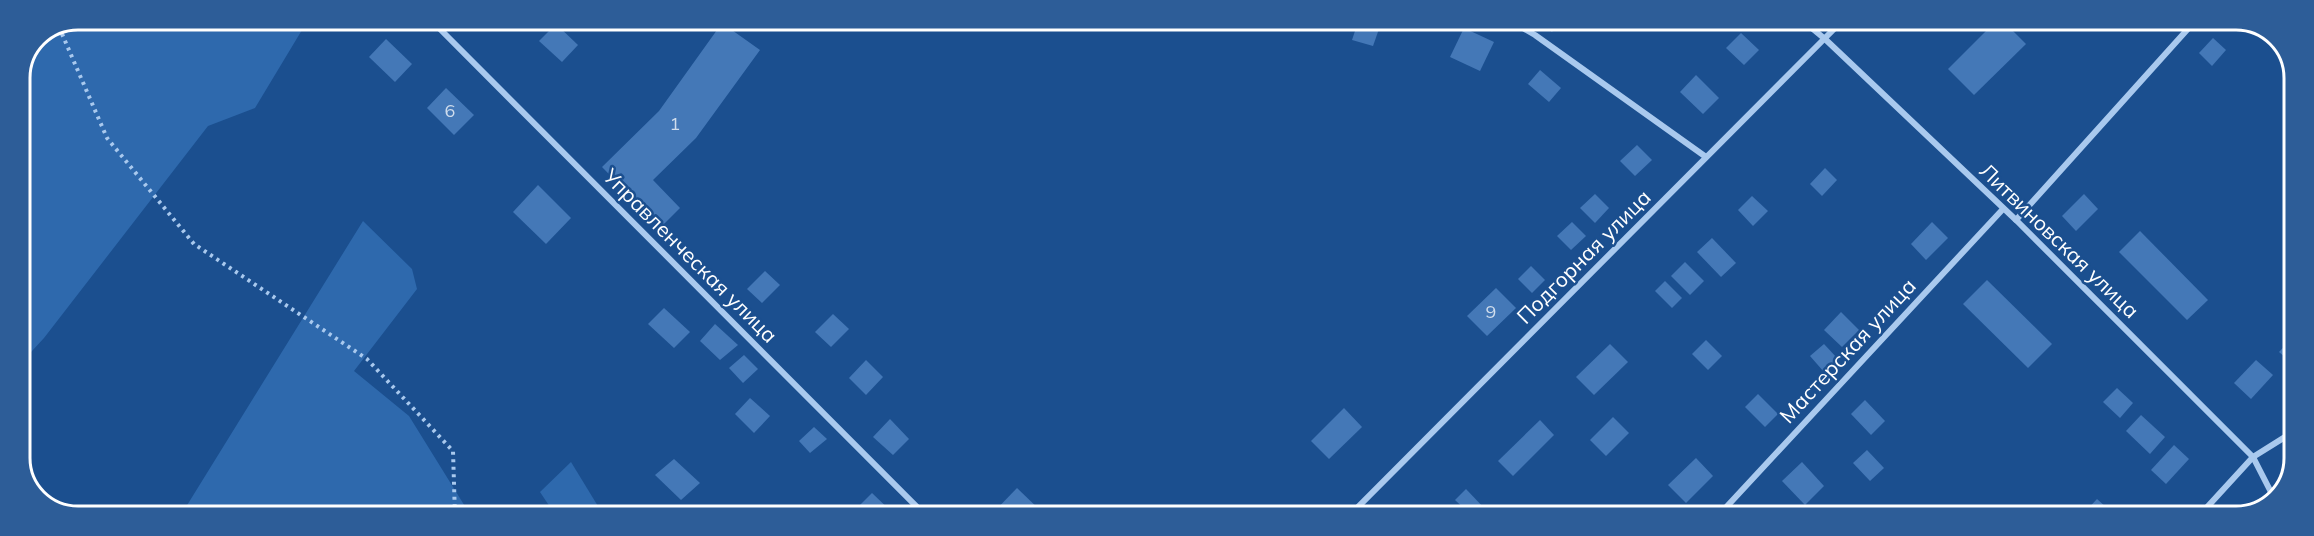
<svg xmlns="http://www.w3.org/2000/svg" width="2314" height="536" font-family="Mulish,sans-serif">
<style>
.green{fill:#2e69ad}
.building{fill:#4478b7}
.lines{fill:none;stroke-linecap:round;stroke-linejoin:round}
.path{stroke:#a9c9ee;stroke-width:4;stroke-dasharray:3 4.5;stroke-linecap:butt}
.minor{stroke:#a9c9ee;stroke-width:6}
.labels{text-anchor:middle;stroke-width:5;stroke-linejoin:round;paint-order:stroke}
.number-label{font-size:18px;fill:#d0dded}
.street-label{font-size:21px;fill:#fff;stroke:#1b4f8f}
.rim{fill:none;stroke:#fff;stroke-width:3}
</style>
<rect width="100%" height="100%" fill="#1b4f8f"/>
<g class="green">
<path d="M78 20H308L255 108 208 126 44 338 20 364V77L37 36Z"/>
<path d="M363 221 412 269 417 289 354 371 409 416 471 516 181 515Z"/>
<path d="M571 462 604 516H556L540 492Z"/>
</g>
<g class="building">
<path d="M1289 20H1312L1308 31 1288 24Z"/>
<path d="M1538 20H1561L1552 32Z"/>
<path d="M1708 20H1727L1718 30Z"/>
<path d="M1996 21H2003L2026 44 1974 95 1948 69Z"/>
<path d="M1358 22 1379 29 1373 46 1352 40Z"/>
<path d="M722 23 760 50 696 138 653 180 680 208 661 227 602 167 659 111Z"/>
<path d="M556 24 578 45 562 62 539 41Z"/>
<path d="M1464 28 1494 42 1480 71 1450 57Z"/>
<path d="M1741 33 1759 50 1744 65 1726 48Z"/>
<path d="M2213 38 2226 50 2212 66 2199 53Z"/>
<path d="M386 39 412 64 395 82 369 57Z"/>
<path d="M1540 70 1561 88 1549 102 1528 84Z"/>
<path d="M1696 75 1719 98 1703 114 1680 92Z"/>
<path d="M446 88 474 115 454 135 427 108Z"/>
<path d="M1637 145 1652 160 1635 176 1620 161Z"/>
<path d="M1825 168 1837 180 1822 196 1810 184Z"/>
<path d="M538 185 571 218 546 244 513 212Z"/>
<path d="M1595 194 1609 208 1595 223 1580 208Z"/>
<path d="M2084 194 2098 209 2076 231 2062 216Z"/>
<path d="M1752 196 1768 211 1753 226 1738 210Z"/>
<path d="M1572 222 1586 236 1571 250 1557 236Z"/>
<path d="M1932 222 1948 238 1926 260 1911 244Z"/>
<path d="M2140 231 2208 300 2187 320 2119 252Z"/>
<path d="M1712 238 1736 263 1721 277 1697 252Z"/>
<path d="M1685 262 1704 281 1690 295 1671 276Z"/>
<path d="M1531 266 1545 280 1532 293 1518 279Z"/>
<path d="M765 271 780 285 762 303 747 289Z"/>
<path d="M1987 280 2052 344 2028 368 1963 304Z"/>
<path d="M1665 281 1682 298 1672 308 1655 291Z"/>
<path d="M1496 288 1516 308 1487 336 1467 316Z"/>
<path d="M664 308 690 332 674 348 648 324Z"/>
<path d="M1841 312 1859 330 1842 347 1824 330Z"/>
<path d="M833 314 849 329 831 347 815 332Z"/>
<path d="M715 324 738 345 720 360 700 341Z"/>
<path d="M2294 336V365L2279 352Z"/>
<path d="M1706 340 1722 356 1708 370 1692 354Z"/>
<path d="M1610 344 1628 362 1594 395 1576 377Z"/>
<path d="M1824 344 1838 359 1824 372 1810 356Z"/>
<path d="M744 355 758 369 743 383 729 368Z"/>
<path d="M866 360 883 377 866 395 849 378Z"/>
<path d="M2256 360 2273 375 2251 399 2234 383Z"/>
<path d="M2117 388 2133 403 2120 418 2103 402Z"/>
<path d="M1758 394 1778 414 1765 427 1745 407Z"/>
<path d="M750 398 770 416 754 433 735 414Z"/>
<path d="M1865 400 1885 421 1871 435 1851 414Z"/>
<path d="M1344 408 1362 427 1329 459 1311 441Z"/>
<path d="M2141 415 2165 437 2150 454 2126 431Z"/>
<path d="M1613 417 1629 433 1606 456 1590 440Z"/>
<path d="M890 419 909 439 893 455 873 437Z"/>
<path d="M1540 420 1554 435 1513 476 1498 461Z"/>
<path d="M814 427 827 439 810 453 799 441Z"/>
<path d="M2174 445 2189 459 2166 484 2151 470Z"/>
<path d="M1867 450 1884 468 1870 481 1853 463Z"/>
<path d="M1696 458 1713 476 1686 503 1668 485Z"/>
<path d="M674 459 700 483 681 500 655 475Z"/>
<path d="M1802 462 1824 486 1805 505 1782 481Z"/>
<path d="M1017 488 1044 514 1043 516H990Z"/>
<path d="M1466 489 1485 509 1477 516H1472L1455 500Z"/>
<path d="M872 493 896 516H849Z"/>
<path d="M2097 499 2116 516H2081Z"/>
<path d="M1778 506 1788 516H1767Z"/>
</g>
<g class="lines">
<path class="path" d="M59 27 107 138 194 244 367 359 453 451 455 516"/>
<g class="minor">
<path d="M431 20 926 516"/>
<path d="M1509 20 1535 35 1706 157"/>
<path d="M1802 20 1825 39 2016 220 2253 457 2275 500"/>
<path d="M2016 220 2195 21"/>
<path d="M1349 516 1843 20"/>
<path d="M1718 516 2003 209"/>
<path d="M2199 516 2253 457 2293 432"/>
</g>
</g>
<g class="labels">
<g class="number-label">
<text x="450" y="117">6</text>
<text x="675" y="130">1</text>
<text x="1491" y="318">9</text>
</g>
<g class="street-label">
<text transform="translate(2059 241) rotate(44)" y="7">Литвиновская улица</text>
<text transform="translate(690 256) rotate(45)" y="7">Управленческая улица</text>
<text transform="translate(1584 257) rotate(-45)" y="7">Подгорная улица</text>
<text transform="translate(1848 351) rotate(-47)" y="7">Мастерская улица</text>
</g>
</g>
<path d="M0 0H2314V536H0ZM78 30H2236A48 48 0 0 1 2284 78V458A48 48 0 0 1 2236 506H78A48 48 0 0 1 30 458V78A48 48 0 0 1 78 30Z" fill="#2d5d98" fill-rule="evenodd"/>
<path class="rim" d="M78 30H2236A48 48 0 0 1 2284 78V458A48 48 0 0 1 2236 506H78A48 48 0 0 1 30 458V78A48 48 0 0 1 78 30Z"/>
</svg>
